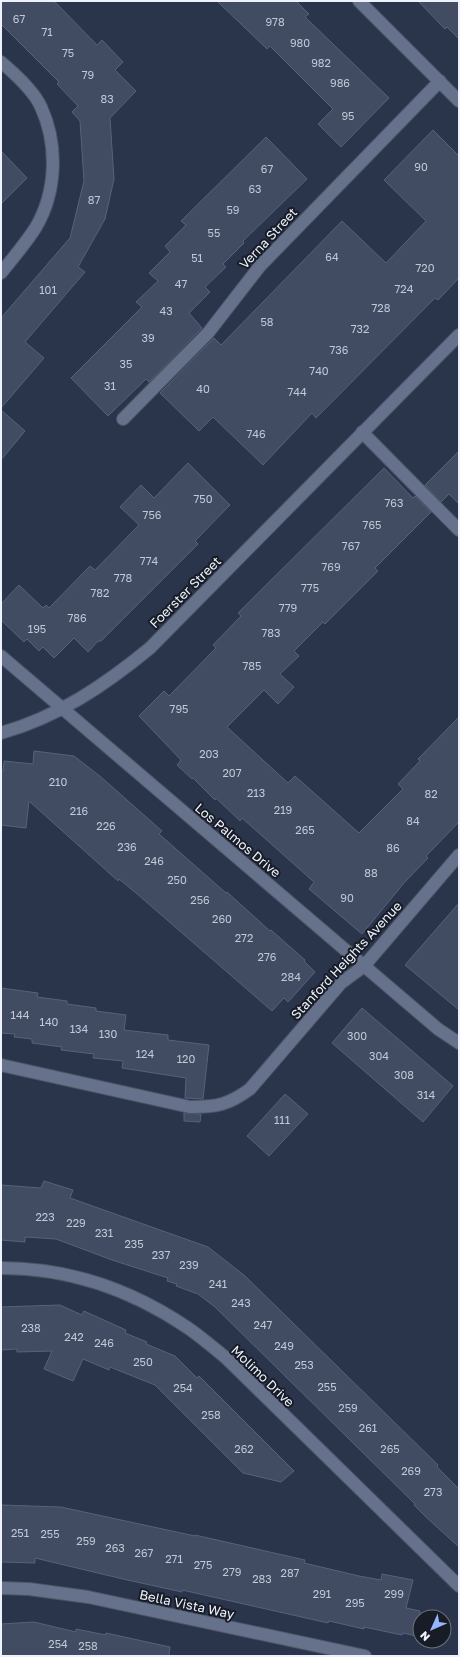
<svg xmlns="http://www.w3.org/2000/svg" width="460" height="1657" font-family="'Golos Text',sans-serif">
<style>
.building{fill:#414c63;stroke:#56627b}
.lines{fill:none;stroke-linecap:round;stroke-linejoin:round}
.minor-casing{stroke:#4c5466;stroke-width:14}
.minor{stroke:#66728c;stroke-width:12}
.labels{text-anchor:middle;stroke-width:4;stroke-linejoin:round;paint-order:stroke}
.number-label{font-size:11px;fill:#c2c8d7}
.street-label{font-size:13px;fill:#edf2fe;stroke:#181c26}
</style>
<rect width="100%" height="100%" fill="#2a354b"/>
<g class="building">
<path d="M1 1H54L97 45 102 40 123 62 115 70 136 91 110 118 114 179 105 219 78 267 85 272 25 342 44 358 1 408V318L70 238 84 181 80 121 72 112 78 106 57 84 59 82 1 24Z"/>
<path d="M217 1H296L309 14 305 17 389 98 341 147 318 124 333 109 270 46 267 49Z"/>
<path d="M418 1H459V39L447 27 445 29Z"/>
<path d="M433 130 459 156V278L438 300 435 298 316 418 312 413 263 465 213 417 199 431 160 393 214 338 221 345 342 221 386 263 426 221 384 180Z"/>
<path d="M266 137 307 179 243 241 244 243 223 264 226 267 205 287 210 292 189 313 202 328 149 382 146 379 108 416 71 378 142 307 136 302 158 281 149 273 170 252 165 246 186 225 181 221Z"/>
<path d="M1 151 27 178 1 204Z"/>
<path d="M1 410 25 431 1 460Z"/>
<path d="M459 451V504L449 494 441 502 425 485Z"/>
<path d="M188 463 230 505 195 541 198 544 101 641H98L88 652 74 638 54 658 43 647 39 651 27 639 24 642 1 620V604L19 585 43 608 46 605 49 608 90 566 95 570 139 525 120 507 141 485 154 498Z"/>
<path d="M384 468 413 498 415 496 431 512 375 568 378 571 325 624 323 622 294 651 299 656 280 674 294 687 278 704 264 690 227 727 288 783 295 776 359 833 403 789 398 784 420 761 418 759 459 717V822L426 856 428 858 404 883 362 934 309 889 314 882 242 818 240 821 216 798 215 800 193 778 192 779 177 765 181 760 139 716 164 691 169 696 216 648 213 645 241 616 238 613Z"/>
<path d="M34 751 74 756 101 777 162 831 159 834 226 893 227 892 270 931 271 930 305 960 304 961 315 972 288 1002 284 998 272 1011 136 893 119 879 118 881 29 801 26 828 1 825V771H3L4 761 33 764Z"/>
<path d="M459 903V1010L405 965Z"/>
<path d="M1 988 38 993 37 997 67 1001V1004L96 1008V1011L126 1015 124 1030 168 1035V1040L209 1045 203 1099 185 1098 186 1078 122 1068 123 1061 93 1058 94 1054 61 1050 62 1047 32 1043V1039L14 1037 15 1034 1 1033Z"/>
<path d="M362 1008 453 1086 423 1122 332 1043Z"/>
<path d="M285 1094 308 1114 269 1156 247 1136Z"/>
<path d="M184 1113 201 1114 200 1122 184 1121Z"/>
<path d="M44 1181 73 1190 70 1198 208 1247 245 1276 438 1465 437 1467 459 1489V1547L427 1518 414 1505 415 1504 215 1307 198 1294 176 1286 177 1284 167 1281 168 1278 112 1260 56 1239 25 1237V1242L1 1240V1185L41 1188Z"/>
<path d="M60 1305 82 1315 84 1311 126 1330 125 1333 147 1342 146 1344 175 1356 197 1378 199 1376 294 1471 281 1482 243 1473 155 1385 110 1367 109 1370 83 1359 73 1381 44 1369 52 1351 17 1352V1349L1 1350V1307Z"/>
<path d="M1 1505 61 1507 195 1536V1535L305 1560 304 1563 359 1576 381 1580 382 1574 413 1580 406 1608 420 1611V1637L403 1633 402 1635 364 1627V1629L329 1621 328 1623 182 1590V1592L123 1579 35 1558V1563L1 1562Z"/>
<path d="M34 1622 76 1632V1629L106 1635V1633L170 1647 169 1656H1V1624Z"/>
</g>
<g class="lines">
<defs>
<g id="minor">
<path d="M359 1 459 101"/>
<path d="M1 62C14 73 34 91 41 107 58 144 57 191 36 227 26 243 13 258 1 273"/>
<path d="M123 419 208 333 260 266 440 81"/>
<path d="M362 432 459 530"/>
<path d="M1 656 438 1029 459 1043"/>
<path d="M1 733C58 717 105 685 150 648L459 335"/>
<path d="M1 1065 190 1107C217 1107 228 1105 250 1089L341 983 364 966 459 855"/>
<path d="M1 1268C68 1268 132 1290 188 1328 201 1337 214 1348 226 1358L459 1586"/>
<path d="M1 1588 29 1589 88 1597 365 1656"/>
</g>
</defs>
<use href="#minor" class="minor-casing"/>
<use href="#minor" class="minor"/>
</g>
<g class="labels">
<g class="number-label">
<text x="19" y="23">67</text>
<text x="275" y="26">978</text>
<text x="47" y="36">71</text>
<text x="300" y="47">980</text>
<text x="68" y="57">75</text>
<text x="321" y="67">982</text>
<text x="88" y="79">79</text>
<text x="340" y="87">986</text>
<text x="107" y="103">83</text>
<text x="348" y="120">95</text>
<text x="421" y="171">90</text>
<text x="267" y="173">67</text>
<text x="255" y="193">63</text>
<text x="94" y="204">87</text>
<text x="233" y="214">59</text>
<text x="214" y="237">55</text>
<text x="332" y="261">64</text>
<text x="197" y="262">51</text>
<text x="425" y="272">720</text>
<text x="181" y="288">47</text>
<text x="404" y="293">724</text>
<text x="48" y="294">101</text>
<text x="381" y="312">728</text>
<text x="166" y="315">43</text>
<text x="267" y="326">58</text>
<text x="360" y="333">732</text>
<text x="148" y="342">39</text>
<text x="339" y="354">736</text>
<text x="126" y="368">35</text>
<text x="319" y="375">740</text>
<text x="110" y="390">31</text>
<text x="203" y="393">40</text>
<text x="297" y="396">744</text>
<text x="256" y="438">746</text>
<text x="203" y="503">750</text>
<text x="394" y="507">763</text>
<text x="152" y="519">756</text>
<text x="372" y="529">765</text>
<text x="351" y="550">767</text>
<text x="149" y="565">774</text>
<text x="331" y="571">769</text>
<text x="123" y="582">778</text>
<text x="310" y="592">775</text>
<text x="100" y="597">782</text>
<text x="288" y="612">779</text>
<text x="77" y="622">786</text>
<text x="37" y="633">195</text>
<text x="271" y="637">783</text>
<text x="252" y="670">785</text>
<text x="179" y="713">795</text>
<text x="209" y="758">203</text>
<text x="232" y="777">207</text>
<text x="58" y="786">210</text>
<text x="256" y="797">213</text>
<text x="431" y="798">82</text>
<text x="283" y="814">219</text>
<text x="79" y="815">216</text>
<text x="413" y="825">84</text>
<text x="106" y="830">226</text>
<text x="305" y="834">265</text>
<text x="127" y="851">236</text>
<text x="393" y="852">86</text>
<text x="154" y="865">246</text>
<text x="371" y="877">88</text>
<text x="177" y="884">250</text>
<text x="347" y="902">90</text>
<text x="200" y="904">256</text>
<text x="222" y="923">260</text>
<text x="244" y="942">272</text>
<text x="267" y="961">276</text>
<text x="291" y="981">284</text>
<text x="20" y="1019">144</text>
<text x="49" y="1026">140</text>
<text x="79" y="1033">134</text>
<text x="108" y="1038">130</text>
<text x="357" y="1040">300</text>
<text x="145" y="1058">124</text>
<text x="379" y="1060">304</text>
<text x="186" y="1063">120</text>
<text x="404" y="1079">308</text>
<text x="426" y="1099">314</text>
<text x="282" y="1124">111</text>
<text x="45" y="1221">223</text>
<text x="76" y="1227">229</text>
<text x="104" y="1237">231</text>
<text x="134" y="1248">235</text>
<text x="161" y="1259">237</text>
<text x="189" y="1269">239</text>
<text x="218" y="1288">241</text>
<text x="241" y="1307">243</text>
<text x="263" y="1329">247</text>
<text x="31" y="1332">238</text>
<text x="74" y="1341">242</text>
<text x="104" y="1347">246</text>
<text x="284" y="1350">249</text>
<text x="143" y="1366">250</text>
<text x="304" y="1369">253</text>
<text x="327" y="1391">255</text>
<text x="183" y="1392">254</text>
<text x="348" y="1412">259</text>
<text x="211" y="1419">258</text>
<text x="368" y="1432">261</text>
<text x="244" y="1453">262</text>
<text x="390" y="1453">265</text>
<text x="411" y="1475">269</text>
<text x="433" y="1496">273</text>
<text x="20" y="1537">251</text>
<text x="50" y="1538">255</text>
<text x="86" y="1545">259</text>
<text x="115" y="1552">263</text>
<text x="144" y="1557">267</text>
<text x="174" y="1563">271</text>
<text x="203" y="1569">275</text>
<text x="232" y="1576">279</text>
<text x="290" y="1577">287</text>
<text x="262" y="1583">283</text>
<text x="322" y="1598">291</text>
<text x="394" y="1598">299</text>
<text x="355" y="1607">295</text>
<text x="58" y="1648">254</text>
<text x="88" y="1650">258</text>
</g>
<g class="street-label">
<text transform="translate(268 238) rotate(-47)" y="5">Verna Street</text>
<text transform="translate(185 592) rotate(-45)" y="5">Foerster Street</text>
<text transform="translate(238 840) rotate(40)" y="5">Los Palmos Drive</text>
<text transform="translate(346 960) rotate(-47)" y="5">Stanford Heights Avenue</text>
<text transform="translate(263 1376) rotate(44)" y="5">Molimo Drive</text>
<text transform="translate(187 1604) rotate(12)" y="5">Bella Vista Way</text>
</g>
</g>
<rect width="460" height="1657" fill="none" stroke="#edf2fe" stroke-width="4"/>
<g transform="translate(432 1629) rotate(225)"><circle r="19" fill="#181c26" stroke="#6d727c"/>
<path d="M0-3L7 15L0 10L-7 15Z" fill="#95b6fd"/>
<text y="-6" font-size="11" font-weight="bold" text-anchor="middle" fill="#edf2fe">N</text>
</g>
</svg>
